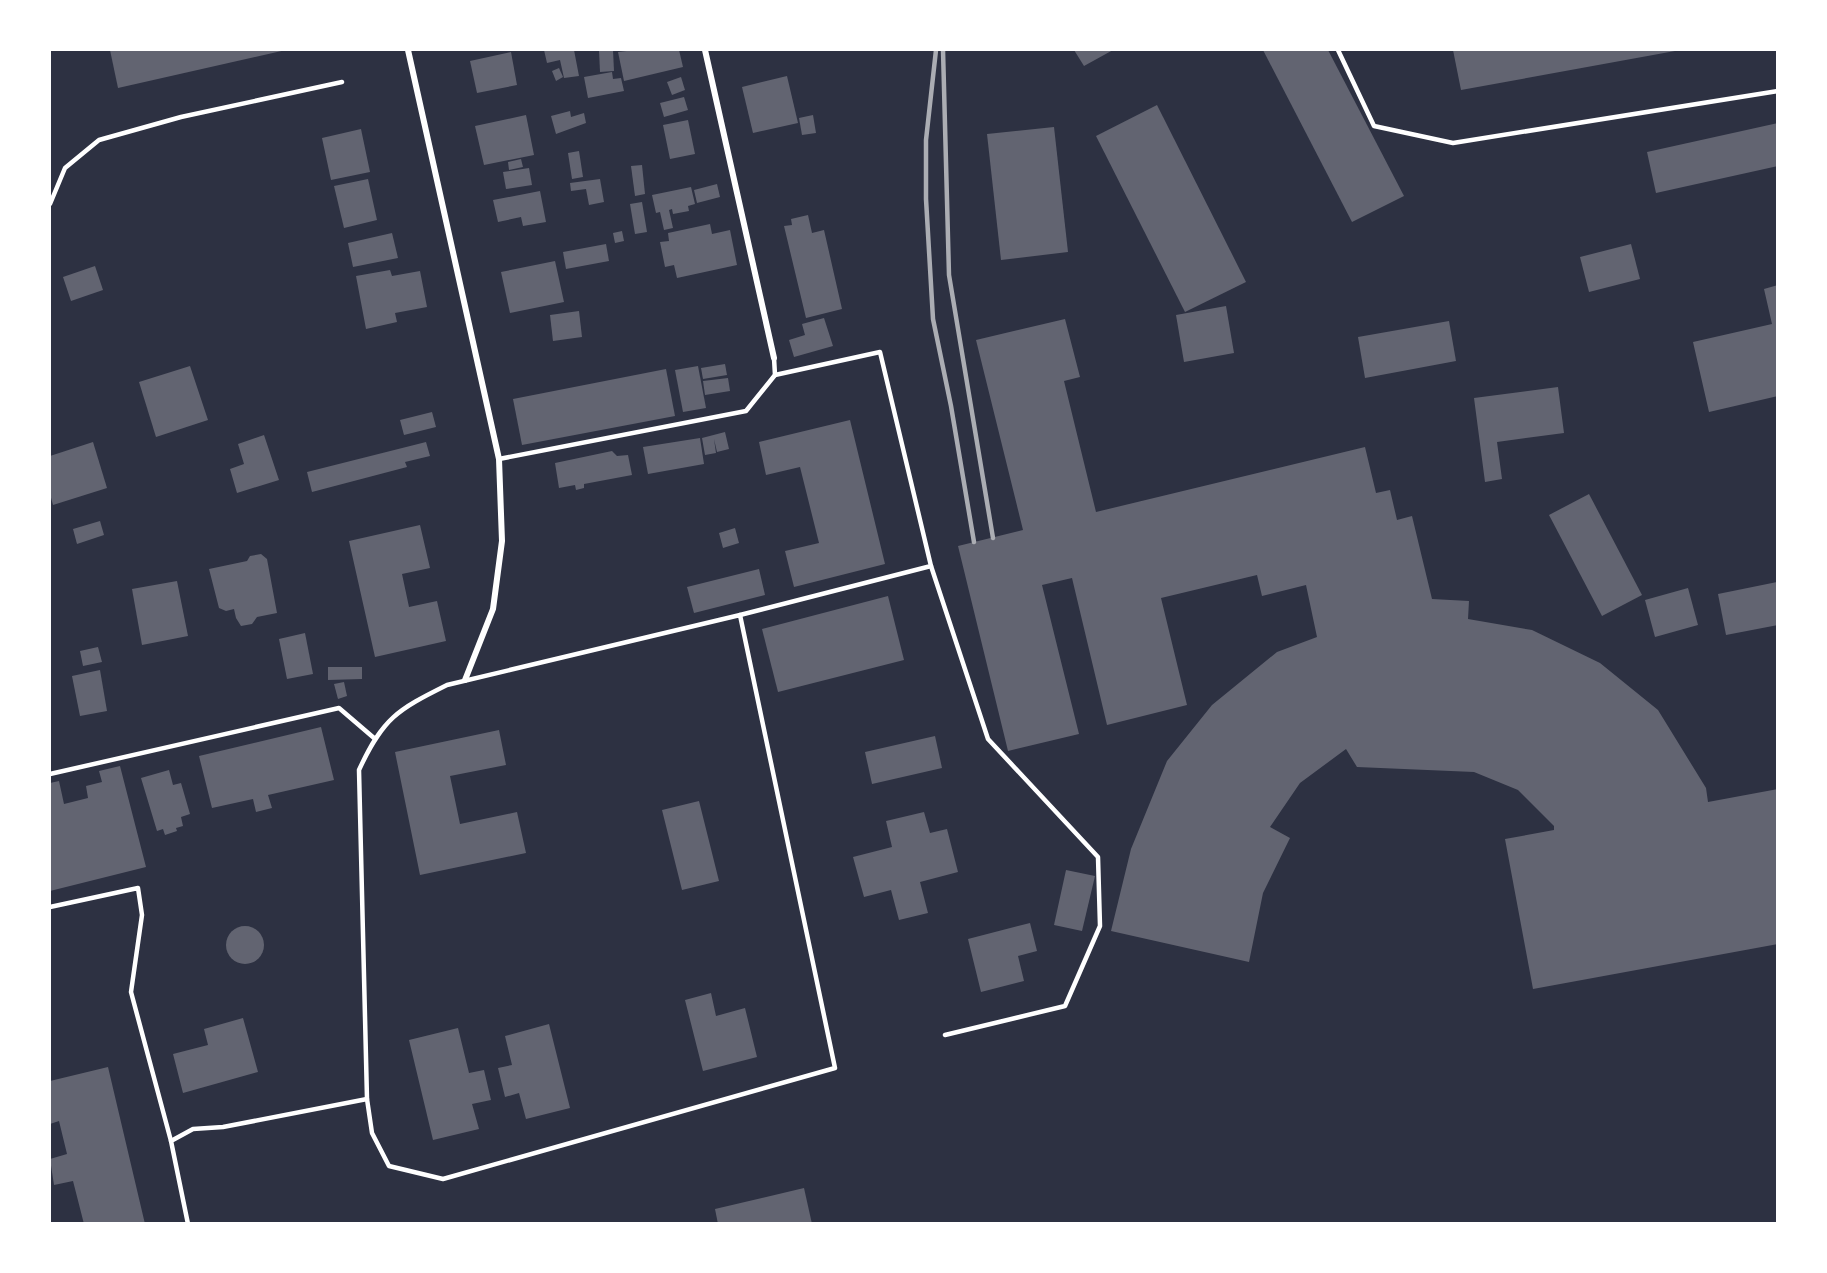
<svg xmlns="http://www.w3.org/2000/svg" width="1827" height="1273" font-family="Barlow,sans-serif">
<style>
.building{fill:#626471}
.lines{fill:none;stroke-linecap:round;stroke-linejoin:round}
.service{stroke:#fff;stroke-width:4.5}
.minor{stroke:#fff;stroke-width:6}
.rail{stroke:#abadb3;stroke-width:4.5}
</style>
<rect width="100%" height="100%" fill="#2d3142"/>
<g class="building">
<path d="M110 50H286L118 88Z"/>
<path d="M544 50H574L579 76 564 78 560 60 547 63Z"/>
<path d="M599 50H613L614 71 600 72Z"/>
<path d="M635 50H679L683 67 624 81 618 52Z"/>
<path d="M1074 50H1113L1084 66Z"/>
<path d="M1263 50H1328L1404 196 1352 222Z"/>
<path d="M1453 50H1675V51L1461 90Z"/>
<path d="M511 52 517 85 477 93 470 61Z"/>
<path d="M559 68 563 77 556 81 552 71Z"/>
<path d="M612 72 613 79 621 78 624 91 588 98 584 77Z"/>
<path d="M787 76 798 123 753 133 742 87Z"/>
<path d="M681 77 685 90 672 95 667 82Z"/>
<path d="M684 97 688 110 664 117 660 103Z"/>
<path d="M1157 105 1246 282 1185 312 1096 136Z"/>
<path d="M570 111 571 117 584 113 586 123 556 134 551 116Z"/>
<path d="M526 115 534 155 484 165 475 126Z"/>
<path d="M813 115 816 133 802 135 799 118Z"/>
<path d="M688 120 695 154 670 159 663 125Z"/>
<path d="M1778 123V166L1656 193 1647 152Z"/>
<path d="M1054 127 1068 252 1001 260 987 134Z"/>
<path d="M361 129 370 172 331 180 322 138Z"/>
<path d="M579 151 583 177 572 179 568 153Z"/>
<path d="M521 159 523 167 509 170 508 162Z"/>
<path d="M642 165 645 194 635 196 631 166Z"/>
<path d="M529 168 532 185 506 189 503 172Z"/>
<path d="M368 179 377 220 344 228 334 186Z"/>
<path d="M600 179 604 202 589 205 586 189 571 191 570 183Z"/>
<path d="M717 184 720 197 697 203 694 190Z"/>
<path d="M691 187 695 204 688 206 689 211 673 214 672 209 669 210 673 228 664 230 660 212 656 213 652 195Z"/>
<path d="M540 191 546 222 523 226 521 217 498 222 493 200Z"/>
<path d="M642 202 647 232 635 234 630 204Z"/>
<path d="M808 215 812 233 824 230 842 309 806 318 784 226 792 225 791 219Z"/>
<path d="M710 224 712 234 730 230 737 265 677 278 674 265 665 267 660 242 669 241 668 233Z"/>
<path d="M622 231 624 241 615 243 613 233Z"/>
<path d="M392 233 398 258 353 267 348 243Z"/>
<path d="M606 244 609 261 566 269 563 252Z"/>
<path d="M1631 244 1640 279 1589 292 1580 257Z"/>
<path d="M555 261 564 302 510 313 501 272Z"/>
<path d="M95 266 103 290 71 301 63 277Z"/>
<path d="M390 270 392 276 420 271 427 307 395 313 397 322 366 329 356 276Z"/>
<path d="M1778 285V396L1709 412 1693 342 1772 324 1764 289Z"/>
<path d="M1226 306 1234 353 1184 362 1176 315Z"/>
<path d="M579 311 582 337 553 341 550 315Z"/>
<path d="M824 318 833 346 794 357 789 340 805 335 802 324Z"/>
<path d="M1065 319 1080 377 1064 381 1096 512 1365 447 1376 493 1390 490 1397 520 1412 516 1432 599 1469 601 1468 619 1532 630 1600 663 1658 710 1706 788 1708 802 1778 789V944L1533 989 1505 839 1554 830V826L1518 790 1474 772 1357 767 1346 749 1300 783 1270 827 1290 838 1263 893 1249 962 1111 931 1131 849 1167 761 1212 705 1277 652 1317 637 1306 585 1262 596 1257 575 1161 598 1187 705 1107 725 1072 578 1042 585 1079 734 1008 751 958 546 1023 530 976 340Z"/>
<path d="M1449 321 1456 361 1365 378 1358 337Z"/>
<path d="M725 364 727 375 703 379 701 368Z"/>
<path d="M190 366 208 420 156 437 139 382Z"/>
<path d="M698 366 706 408 683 412 675 370Z"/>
<path d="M666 369 675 416 522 445 513 399Z"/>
<path d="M728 378 730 391 705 395 703 381Z"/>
<path d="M1558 387 1564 433 1497 442 1502 479 1485 482 1474 398Z"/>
<path d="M432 412 436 427 404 435 400 420Z"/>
<path d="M850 420 885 564 794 587 785 551 819 543 800 467 766 475 759 442Z"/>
<path d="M725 432 729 449 717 452 714 439 716 453 705 455 702 438Z"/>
<path d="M264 435 279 480 237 493 230 469 244 464 238 444Z"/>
<path d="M700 438 704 464 648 474 643 447Z"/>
<path d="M93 442 107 488 53 505 50 494V456Z"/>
<path d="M426 442 430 456 405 462 407 467 312 492 307 472Z"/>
<path d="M612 451 617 456 628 455 632 475 584 484V488L576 490 575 485 559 488 555 463Z"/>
<path d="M1589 494 1642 595 1602 616 1549 515Z"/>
<path d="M100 521 104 535 77 544 73 529Z"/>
<path d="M420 525 430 568 402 574 409 607 437 601 446 641 375 657 349 541Z"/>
<path d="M735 528 739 543 723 548 719 533Z"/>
<path d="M261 554 267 559 277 613 257 617 252 624 241 626 236 618 234 609 226 611 219 608 209 569 247 561 250 556Z"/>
<path d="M759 569 765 595 694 613 687 587Z"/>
<path d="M177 581 188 636 142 645 132 589Z"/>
<path d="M1777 582 1778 625 1726 635 1718 594Z"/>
<path d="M1688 588 1698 625 1655 637 1645 600Z"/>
<path d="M888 596 904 660 778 692 762 629Z"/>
<path d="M305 633 313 674 287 679 279 639Z"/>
<path d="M98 647 102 662 83 666 80 651Z"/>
<path d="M328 667H362V679L328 680Z"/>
<path d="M100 670 107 711 80 716 72 676Z"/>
<path d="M344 682 347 696 338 699 334 684Z"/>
<path d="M321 727 334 780 268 795 272 808 256 812 253 799 212 808 199 756Z"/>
<path d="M499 730 506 765 450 776 460 824 517 812 526 853 420 875 395 752Z"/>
<path d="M935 736 942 768 872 784 865 752Z"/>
<path d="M120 766 146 867 50 891V783L59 781 64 804 88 798 86 786 102 782 99 771Z"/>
<path d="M169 770 173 785 181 783 190 814 181 817 183 826 176 828 177 831 165 835 163 829 157 831 141 778Z"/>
<path d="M699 801 719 881 682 890 662 810Z"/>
<path d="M924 812 930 833 947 829 958 872 920 882 928 913 899 920 891 890 864 897 853 857 892 847 886 821Z"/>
<path d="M1066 870 1095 876 1082 931 1054 925Z"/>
<path d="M1030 923 1037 951 1018 956 1024 981 981 992 968 939Z"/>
<circle cx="245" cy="945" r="19"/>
<path d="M711 993 716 1016 745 1008 757 1057 703 1071 685 1000Z"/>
<path d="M243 1018 258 1072 183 1093 173 1054 208 1045 204 1029Z"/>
<path d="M549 1024 570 1108 526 1119 519 1093 505 1097 498 1068 512 1065 505 1036Z"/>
<path d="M458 1028 469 1073 484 1070 491 1100 472 1104 479 1129 433 1140 409 1040Z"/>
<path d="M108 1067 145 1224H84L73 1181 54 1185 50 1159 67 1154 59 1121 50 1124V1081Z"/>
<path d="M804 1188 812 1224H718L715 1209Z"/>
</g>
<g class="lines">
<g class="service">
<path d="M1338 50 1374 126 1453 143 1778 91"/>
<path d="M50 204 65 168 99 140 181 117 342 82"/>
<path d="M499 459 746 411 775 375 774 358"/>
<path d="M931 566 988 739 1098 857 1100 926 1065 1006 945 1035"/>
<path d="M740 615 835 1068 443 1179 389 1166 372 1133 367 1099 359 770C383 718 397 710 447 685Z"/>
<path d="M740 615 931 566 880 352 775 375"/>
<path d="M50 774 339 708 374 738"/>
<path d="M50 907 138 888 142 915 131 992 171 1141"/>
<path d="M188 1224 171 1141 193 1129 223 1127 367 1099"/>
</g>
<g class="minor">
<path d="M408 50 499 459 502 541 493 609 465 680"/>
<path d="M705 50 774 358"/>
</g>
<g class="rail">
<path d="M936 50 926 140V199L933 319 951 406 974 542"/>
<path d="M943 50 949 275 993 538"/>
</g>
</g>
<rect width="1827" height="1273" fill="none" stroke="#ffffff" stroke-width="102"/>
</svg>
